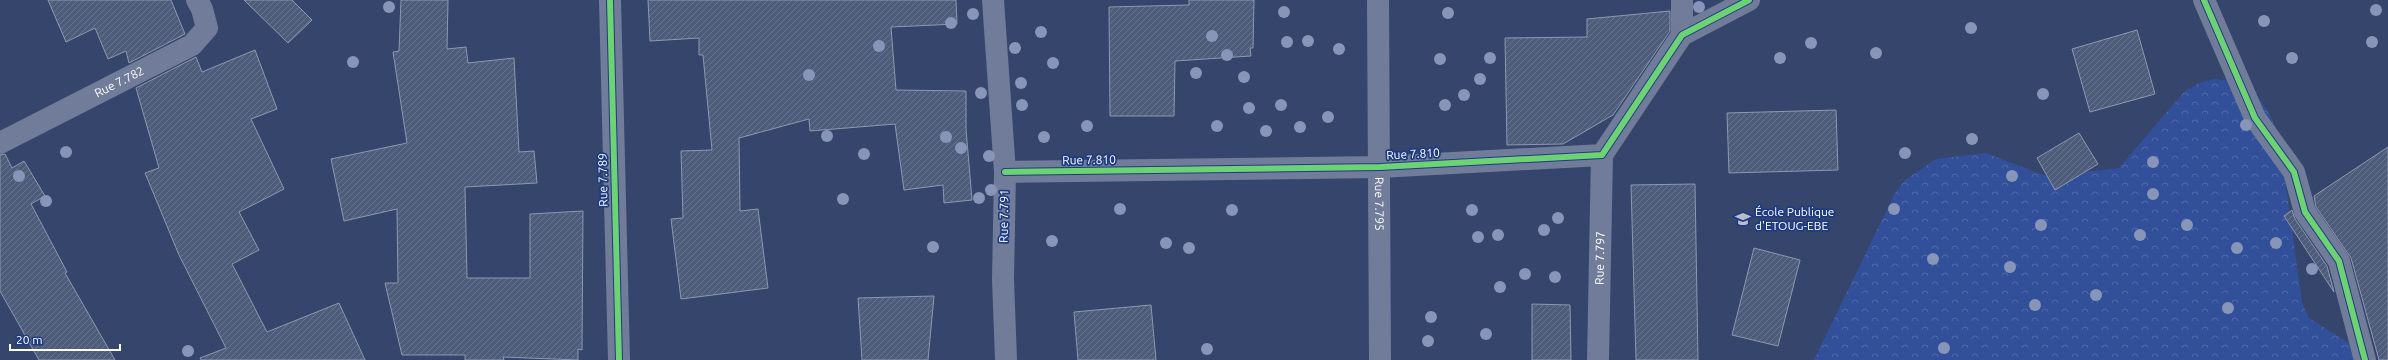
<svg xmlns="http://www.w3.org/2000/svg" width="2388" height="360" font-family="Ubuntu,sans-serif">
<style>
.forest{fill:url(#forest-crowns)}
.building{fill:url(#building-hatch);stroke:#8e98b0}
.lines{fill:none;stroke-linecap:round;stroke-linejoin:round}
.street{stroke:#707c9a;stroke-width:22}
.cycleway-casing{stroke:#1e3b82;stroke-width:8}
.cycleway{stroke:#6cd273;stroke-width:6}
.tree{fill:#8695b8}
.labels{text-anchor:middle;stroke-width:3.5;stroke-linejoin:round;paint-order:stroke}
.street-label{font-size:12px;fill:#fff;stroke:#1e3b82}
.poi-label{font-size:12px;fill:#fff;stroke:#1e3b82;text-anchor:start}
</style>
<defs>
<pattern id="forest-crowns" width="20" height="18" patternUnits="userSpaceOnUse"><rect width="20" height="18" fill="#325099"/><path d="M2 6a3 3 0 1 1 6 0M12 15a3 3 0 1 1 6 0" fill="none" stroke="#516aa8"/></pattern>
<pattern id="building-hatch" width="6" height="6" patternUnits="userSpaceOnUse"><rect width="6" height="6" fill="#4e5c7b"/><path d="M-1 1l2-2M0 6l6-6M5 7l2-2" fill="none" stroke="#69748f"/></pattern>
</defs>
<rect width="100%" height="100%" fill="#35456c"/>
<path class="forest" d="M2214 79C2255 81 2268 105 2280 141L2302 303 2309 318 2363 352 2367 360H1814L1895 193 1905 180 1936 159 1986 153 2046 176 2119 168 2184 92 2199 83Z"/>
<g class="building">
<path d="M48 0H171L185 34 129 63 126 51 108 59 95 28 66 42Z"/>
<path d="M244 0H292L312 20 288 43Z"/>
<path d="M401 0H448L447 49 466 47 468 63 514 58 519 152 534 151 537 183 465 187 467 278H530V214L583 211 582 350 578 349V360L503 357 504 360H465V355H402L385 283H398L397 209 344 221 331 159 407 143 393 52 399 51Z"/>
<path d="M648 0H956L957 24 891 27 896 90 966 91V129L972 200 944 203 943 185 904 190 895 124 810 131 809 119 739 138 740 211 758 209 768 288 681 299 671 219 683 218 681 151 712 150 703 55H699V38L650 41Z"/>
<path d="M1189 0H1254L1253 48H1250L1251 56 1175 61 1174 116H1110L1109 7 1189 5Z"/>
<path d="M1670 11V31L1613 115 1563 144 1507 145 1505 38 1587 37V19Z"/>
<path d="M2137 30 2155 94 2090 112 2072 49Z"/>
<path d="M255 50 277 109 251 119 284 189 239 212 259 250 232 264 267 332 339 303 365 360H201L200 358 226 348 179 255 145 173 159 168 136 88 196 57 202 72Z"/>
<path d="M1836 110 1838 170 1729 173 1727 113Z"/>
<path d="M2079 133 2098 164 2055 190 2037 158Z"/>
<path d="M2388 147V360H2379L2351 258 2316 207 2314 196Z"/>
<path d="M5 154 12 168 24 161 45 196 31 204 67 272 65 273 115 360H39L0 291V155Z"/>
<path d="M1695 184 1698 360H1636L1631 185Z"/>
<path d="M2292 210 2295 219 2327 266 2334 292 2284 216Z"/>
<path d="M1754 248 1800 260 1778 346 1732 335Z"/>
<path d="M934 296 928 360H862L858 298Z"/>
<path d="M1532 304 1570 305 1571 360H1532Z"/>
<path d="M1151 305 1156 360H1078L1074 312Z"/>
</g>
<g class="lines">
<g class="street">
<path d="M610 0 619 360"/>
<path d="M993 0 1005 172 1003 279 1006 360"/>
<path id="s1" d="M1378 0 1380 360"/>
<path d="M1682 0V35"/>
<path d="M2204 0 2255 118 2294 172 2305 212 2339 261 2365 360"/>
<path id="s2" d="M0 143 192 45 207 28 202 9 197 0"/>
<path d="M1005 172 1380 167 1602 155 1682 35 1749 0"/>
<path id="s3" d="M1598 360 1602 155"/>
</g>
<defs>
<g id="cycleway">
<path d="M610 0 619 360"/>
<path d="M2204 0 2255 118 2294 172 2305 212 2339 261 2365 360"/>
<path d="M1005 172 1380 167 1602 155 1682 35 1749 0"/>
</g>
</defs>
<use href="#cycleway" class="cycleway-casing"/>
<use href="#cycleway" class="cycleway"/>
</g>
<g class="tree">
<circle cx="389" cy="7" r="6"/>
<circle cx="1699" cy="7" r="6"/>
<circle cx="2376" cy="10" r="6"/>
<circle cx="1284" cy="12" r="6"/>
<circle cx="1448" cy="13" r="6"/>
<circle cx="973" cy="14" r="6"/>
<circle cx="2264" cy="21" r="6"/>
<circle cx="951" cy="23" r="6"/>
<circle cx="1971" cy="28" r="6"/>
<circle cx="1041" cy="32" r="6"/>
<circle cx="1212" cy="36" r="6"/>
<circle cx="1308" cy="41" r="6"/>
<circle cx="1287" cy="42" r="6"/>
<circle cx="2372" cy="42" r="6"/>
<circle cx="1811" cy="43" r="6"/>
<circle cx="879" cy="46" r="6"/>
<circle cx="1015" cy="48" r="6"/>
<circle cx="1339" cy="49" r="6"/>
<circle cx="1876" cy="53" r="6"/>
<circle cx="1227" cy="55" r="6"/>
<circle cx="1490" cy="58" r="6"/>
<circle cx="1780" cy="58" r="6"/>
<circle cx="2292" cy="58" r="6"/>
<circle cx="1440" cy="59" r="6"/>
<circle cx="353" cy="62" r="6"/>
<circle cx="1053" cy="63" r="6"/>
<circle cx="1196" cy="73" r="6"/>
<circle cx="809" cy="75" r="6"/>
<circle cx="1244" cy="77" r="6"/>
<circle cx="1480" cy="79" r="6"/>
<circle cx="1021" cy="83" r="6"/>
<circle cx="981" cy="93" r="6"/>
<circle cx="2043" cy="94" r="6"/>
<circle cx="1464" cy="95" r="6"/>
<circle cx="1022" cy="105" r="6"/>
<circle cx="1281" cy="105" r="6"/>
<circle cx="1445" cy="105" r="6"/>
<circle cx="1249" cy="108" r="6"/>
<circle cx="1328" cy="117" r="6"/>
<circle cx="2246" cy="125" r="6"/>
<circle cx="1087" cy="126" r="6"/>
<circle cx="1217" cy="126" r="6"/>
<circle cx="1300" cy="127" r="6"/>
<circle cx="1266" cy="131" r="6"/>
<circle cx="827" cy="136" r="6"/>
<circle cx="946" cy="137" r="6"/>
<circle cx="1044" cy="137" r="6"/>
<circle cx="1972" cy="139" r="6"/>
<circle cx="961" cy="148" r="6"/>
<circle cx="66" cy="152" r="6"/>
<circle cx="1905" cy="153" r="6"/>
<circle cx="864" cy="154" r="6"/>
<circle cx="989" cy="156" r="6"/>
<circle cx="2153" cy="162" r="6"/>
<circle cx="19" cy="176" r="6"/>
<circle cx="2012" cy="176" r="6"/>
<circle cx="991" cy="190" r="6"/>
<circle cx="2153" cy="194" r="6"/>
<circle cx="979" cy="198" r="6"/>
<circle cx="843" cy="199" r="6"/>
<circle cx="46" cy="201" r="6"/>
<circle cx="1120" cy="209" r="6"/>
<circle cx="1894" cy="209" r="6"/>
<circle cx="1232" cy="210" r="6"/>
<circle cx="1472" cy="210" r="6"/>
<circle cx="1558" cy="218" r="6"/>
<circle cx="2041" cy="225" r="6"/>
<circle cx="2187" cy="225" r="6"/>
<circle cx="1544" cy="230" r="6"/>
<circle cx="1498" cy="235" r="6"/>
<circle cx="2140" cy="235" r="6"/>
<circle cx="1478" cy="237" r="6"/>
<circle cx="1052" cy="241" r="6"/>
<circle cx="1166" cy="243" r="6"/>
<circle cx="2276" cy="243" r="6"/>
<circle cx="933" cy="247" r="6"/>
<circle cx="1189" cy="248" r="6"/>
<circle cx="2237" cy="248" r="6"/>
<circle cx="1933" cy="259" r="6"/>
<circle cx="2010" cy="267" r="6"/>
<circle cx="2312" cy="269" r="6"/>
<circle cx="1525" cy="274" r="6"/>
<circle cx="1555" cy="277" r="6"/>
<circle cx="1500" cy="287" r="6"/>
<circle cx="2096" cy="295" r="6"/>
<circle cx="2035" cy="305" r="6"/>
<circle cx="2228" cy="308" r="6"/>
<circle cx="1431" cy="317" r="6"/>
<circle cx="1486" cy="334" r="6"/>
<circle cx="1428" cy="341" r="6"/>
<circle cx="1944" cy="348" r="6"/>
<circle cx="1207" cy="349" r="6"/>
<circle cx="188" cy="351" r="6"/>
</g>
<defs>
<symbol id="school-bare" viewBox="-9 -9 18 18"><path d="M0-5L7-2L0 1L-7-2ZM-4 1L0 2.5L4 1V4Q0 6-4 4Z" fill="#b8becc" stroke="#1e3b82" stroke-width="2.5" paint-order="stroke"/></symbol>
</defs>
<g fill-rule="evenodd">
<use href="#school-bare" x="1732" y="208" width="22" height="22"/>
</g>
<g class="labels">
<g class="street-label">
<text dy="4" stroke="none"><textPath href="#s2" startOffset="134">Rue 7.782</textPath></text>
<text transform="translate(1413 154) rotate(-3)" y="4">Rue 7.810</text>
<text transform="translate(1089 160) rotate(-1)" y="4">Rue 7.810</text>
<text transform="translate(603 180) rotate(-91)" y="4">Rue 7.789</text>
<text dy="4" stroke="none"><textPath href="#s1" startOffset="204">Rue 7.795</textPath></text>
<text transform="translate(1004 216) rotate(-89)" y="4">Rue 7.791</text>
<text dy="4" stroke="none"><textPath href="#s3" startOffset="102">Rue 7.797</textPath></text>
</g>
<g class="poi-label">
<text x="1755" y="216">École Publique<tspan x="1755" dy="14">d'ETOUG-EBE</tspan></text>
</g>
</g>
<path d="M10 344v6h110v-6" fill="none" stroke="#ffffff" stroke-width="2"/>
<text x="16" y="344" font-size="12" fill="#ffffff" stroke="#1e3b82" stroke-width="3" paint-order="stroke">20 m</text>
</svg>
